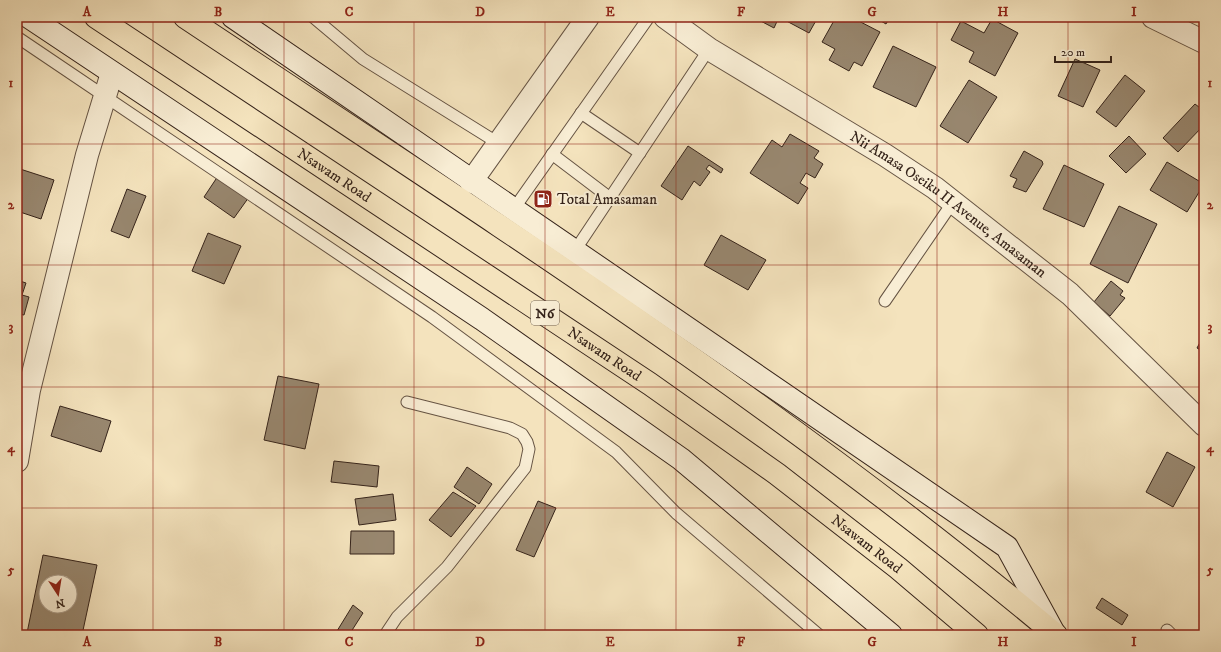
<svg xmlns="http://www.w3.org/2000/svg" width="1221" height="652" font-family="'IM FELL DW Pica',serif">
<style>
.building{fill:#98876f;stroke:#35231a;fill-rule:evenodd}
.lines{fill:none;stroke-linecap:round;stroke-linejoin:round}
.lane-casing{stroke:#655343;stroke-width:13}
.street-casing{stroke:#655343;stroke-width:24}
.secondary-casing{stroke:#35231a;stroke-width:24}
.highway-casing{stroke:#35231a;stroke-width:24}
.lane{stroke:#f8edd4;stroke-width:11}
.street{stroke:#f8edd4;stroke-width:22}
.secondary{stroke:#f8edd4;stroke-width:22}
.highway{stroke:#f4e3bd;stroke-width:22}
.grid{fill:none;stroke:#8f2418;stroke-width:1;stroke-opacity:0.55}
.labels{text-anchor:middle;stroke-width:4;stroke-linejoin:round;paint-order:stroke}
.shield{fill:#f8edd4;stroke:#706052;stroke-width:1}
.shield-label{font-size:14px;font-weight:bold;fill:#35231a}
.street-label{font-size:15px;fill:#35231a;stroke:#f8edd4}
.poi-label{font-size:15px;fill:#35231a;stroke:#f8edd4;text-anchor:start}
.neatline{fill:none;stroke:#8f2418;stroke-width:1.5}
.grid-label{font-size:13px;text-anchor:middle;font-weight:bold;fill:#8f2418}
</style>
<rect width="100%" height="100%" fill="#f4e3bd"/>
<filter id="stains"><feTurbulence type="fractalNoise" baseFrequency=".005" numOctaves="4"/><feColorMatrix values="0 0 0 0 .2 0 0 0 0 .09 0 0 0 0 .02 0 0 0 .5 -.17"/></filter>
<radialGradient id="worn" r=".72"><stop offset=".6" stop-color="#630" stop-opacity="0"/><stop offset="1" stop-color="#630" stop-opacity=".3"/></radialGradient>
<g class="building">
<path d="M753 17H818L809 33 779 17 774 28Z"/>
<path d="M836 17H851L880 32 862 66 854 62 849 71 829 60 835 49 822 42Z"/>
<path d="M874 17H890L886 24Z"/>
<path d="M992 19 1018 33 995 76 969 62 974 52 951 40 961 21 984 33Z"/>
<path d="M893 46 936 67 916 107 873 87Z"/>
<path d="M1075 59 1100 70 1083 107 1058 96Z"/>
<path d="M1125 75 1145 91 1116 127 1096 112Z"/>
<path d="M969 80 997 97 968 143 940 126Z"/>
<path d="M1195 104 1204 111V125L1178 152 1163 138Z"/>
<path d="M790 134 819 151 814 158 823 164 815 178 806 173 800 183 808 188 798 204 750 173 772 140 782 147Z"/>
<path d="M1129 136 1146 154 1126 173 1109 156Z"/>
<path d="M688 146 723 169 721 173 709 165 706 169 710 172 700 186 694 181 682 200 661 186Z"/>
<path d="M1024 151 1042 161 1043 164 1026 192 1013 187 1017 179 1010 176Z"/>
<path d="M1167 162 1204 184 1187 212 1150 190Z"/>
<path d="M1064 165 1104 184 1084 227 1043 209Z"/>
<path d="M17 168 54 180 41 219 17 211Z"/>
<path d="M218 176 249 197 234 218 204 197Z"/>
<path d="M127 189 146 196 129 238 111 231Z"/>
<path d="M1119 206 1157 224 1128 283 1090 264Z"/>
<path d="M208 233 241 246 224 284 192 271Z"/>
<path d="M721 235 766 260 748 290 704 265Z"/>
<path d="M17 280 26 283 22 295 29 297 24 315 18 314 17 317Z"/>
<path d="M1111 281 1123 291 1120 295 1125 298 1110 316 1094 302Z"/>
<path d="M1204 335V352L1197 348Z"/>
<path d="M278 376 319 384 305 449 264 440Z"/>
<path d="M60 406 111 421 101 452 51 436Z"/>
<path d="M1167 452 1195 467 1173 507 1146 492Z"/>
<path d="M334 461 379 466 377 487 331 482Z"/>
<path d="M467 467 492 484 479 504 454 487Z"/>
<path d="M453 492 476 506 451 537 429 520Z"/>
<path d="M393 494 396 520 359 525 355 499Z"/>
<path d="M538 501 556 508 534 557 516 550Z"/>
<path d="M351 531H394V554H350Z"/>
<path d="M43 555 97 565 82 635H36L27 633ZM46 582H70V606H46Z"/>
<path d="M1102 598 1128 615 1122 625 1096 608Z"/>
<path d="M353 605 363 613 349 635H343L337 631Z"/>
</g>
<g class="lines">
<defs>
<g id="lane">
<path d="M313 17 363 59 498 143"/>
<path d="M17 37 432 317 616 452 676 513 819 635"/>
<path d="M581 113 640 153"/>
<path d="M552 154 610 198"/>
<path d="M513 210 649 17"/>
<path d="M574 252 709 49"/>
<path d="M885 301 953 202"/>
<path d="M1167 630 1172 635"/>
<path d="M385 635 397 617 447 567 525 468 529 449 527 442 522 434 510 428 407 402"/>
</g>
<g id="street">
<path id="s1" d="M665 17 709 49 885 155 935 188 1070 294 1204 425"/>
<path d="M1153 17 1204 42"/>
<path d="M471 182 588 17"/>
<path d="M17 461 29 390 87 155 112 73"/>
</g>
<g id="secondary">
<path d="M29 17 482 319 681 459 891 635"/>
<path d="M233 17 1007 547 1055 635"/>
</g>
<g id="highway">
<path id="s2" d="M96 17 650 384 777 474 898 568 977 635"/>
<path d="M185 17C481 214 783 406 1056 635"/>
</g>
</defs>
<use href="#lane" class="lane-casing"/>
<use href="#street" class="street-casing"/>
<use href="#secondary" class="secondary-casing"/>
<use href="#highway" class="highway-casing"/>
<use href="#lane" class="lane"/>
<use href="#street" class="street"/>
<use href="#secondary" class="secondary"/>
<use href="#highway" class="highway"/>
</g>
<path class="grid" d="M153 17V635M284 17V635M414 17V635M545 17V635M676 17V635M807 17V635M937 17V635M1068 17V635M17 144H1204M17 265H1204M17 387H1204M17 508H1204"/>
<defs>
<symbol id="fuel-square" viewBox="-11 -11 22 22"><rect x="-9" y="-9" width="18" height="18" rx="4" fill="#8f2418" stroke="#f8edd4"/><path d="M-5.5-6h7V0h2V4h1.3V-2.5L3-4.5l.8-.8L6-3V5H2.5V1h-1V6h-7ZM-4.2-4.7v3.2H.2V-4.7Z" fill="#fff"/></symbol>
</defs>
<g fill-rule="evenodd">
<use href="#fuel-square" x="532" y="188" width="22" height="22"/>
</g>
<g class="labels">
<rect class="shield" x="531" y="301" width="28" height="24" rx="3"/>
<g class="shield-label">
<text x="545" y="318">N6</text>
</g>
<g class="street-label">
<text dy="5" stroke="none"><textPath href="#s2" startOffset="286">Nsawam Road</textPath></text>
<text dy="5" stroke="none"><textPath href="#s1" startOffset="340">Nii Amasa Oseiku II Avenue, Amasaman</textPath></text>
<text dy="5" stroke="none"><textPath href="#s2" startOffset="610">Nsawam Road</textPath></text>
<text dy="5" stroke="none"><textPath href="#s2" startOffset="934">Nsawam Road</textPath></text>
</g>
<g class="poi-label">
<text x="557" y="204">Total Amasaman</text>
</g>
</g>
<rect width="1221" height="652" fill="none" stroke="#f4e3bd" stroke-width="44"/>
<g transform="translate(58 594) rotate(168)"><circle r="19" fill="#f8edd4" stroke="#aa9c8a"/>
<path d="M0-3L7 15L0 10L-7 15Z" fill="#8f2418"/>
<text y="-6" font-size="11" font-weight="bold" text-anchor="middle" fill="#35231a">N</text>
</g>
<path d="M1055 56v6h56v-6" fill="none" stroke="#35231a" stroke-width="2"/>
<text x="1061" y="56" font-size="12" fill="#35231a" stroke="#f8edd4" stroke-width="3" paint-order="stroke">20 m</text>
<rect x="22" y="22" width="1177" height="608" class="neatline"/>
<g class="grid-label">
<text x="87" y="16">A</text>
<text x="218" y="16">B</text>
<text x="349" y="16">C</text>
<text x="480" y="16">D</text>
<text x="610" y="16">E</text>
<text x="741" y="16">F</text>
<text x="872" y="16">G</text>
<text x="1003" y="16">H</text>
<text x="1134" y="16">I</text>
<text x="11" y="87">1</text>
<text x="1210" y="87">1</text>
<text x="11" y="209">2</text>
<text x="1210" y="209">2</text>
<text x="11" y="331">3</text>
<text x="1210" y="331">3</text>
<text x="11" y="452">4</text>
<text x="1210" y="452">4</text>
<text x="11" y="574">5</text>
<text x="1210" y="574">5</text>
<text x="87" y="646">A</text>
<text x="218" y="646">B</text>
<text x="349" y="646">C</text>
<text x="480" y="646">D</text>
<text x="610" y="646">E</text>
<text x="741" y="646">F</text>
<text x="872" y="646">G</text>
<text x="1003" y="646">H</text>
<text x="1134" y="646">I</text>
</g>
<rect width="100%" height="100%" filter="url(#stains)"/>
<rect width="100%" height="100%" fill="url(#worn)"/>
</svg>
